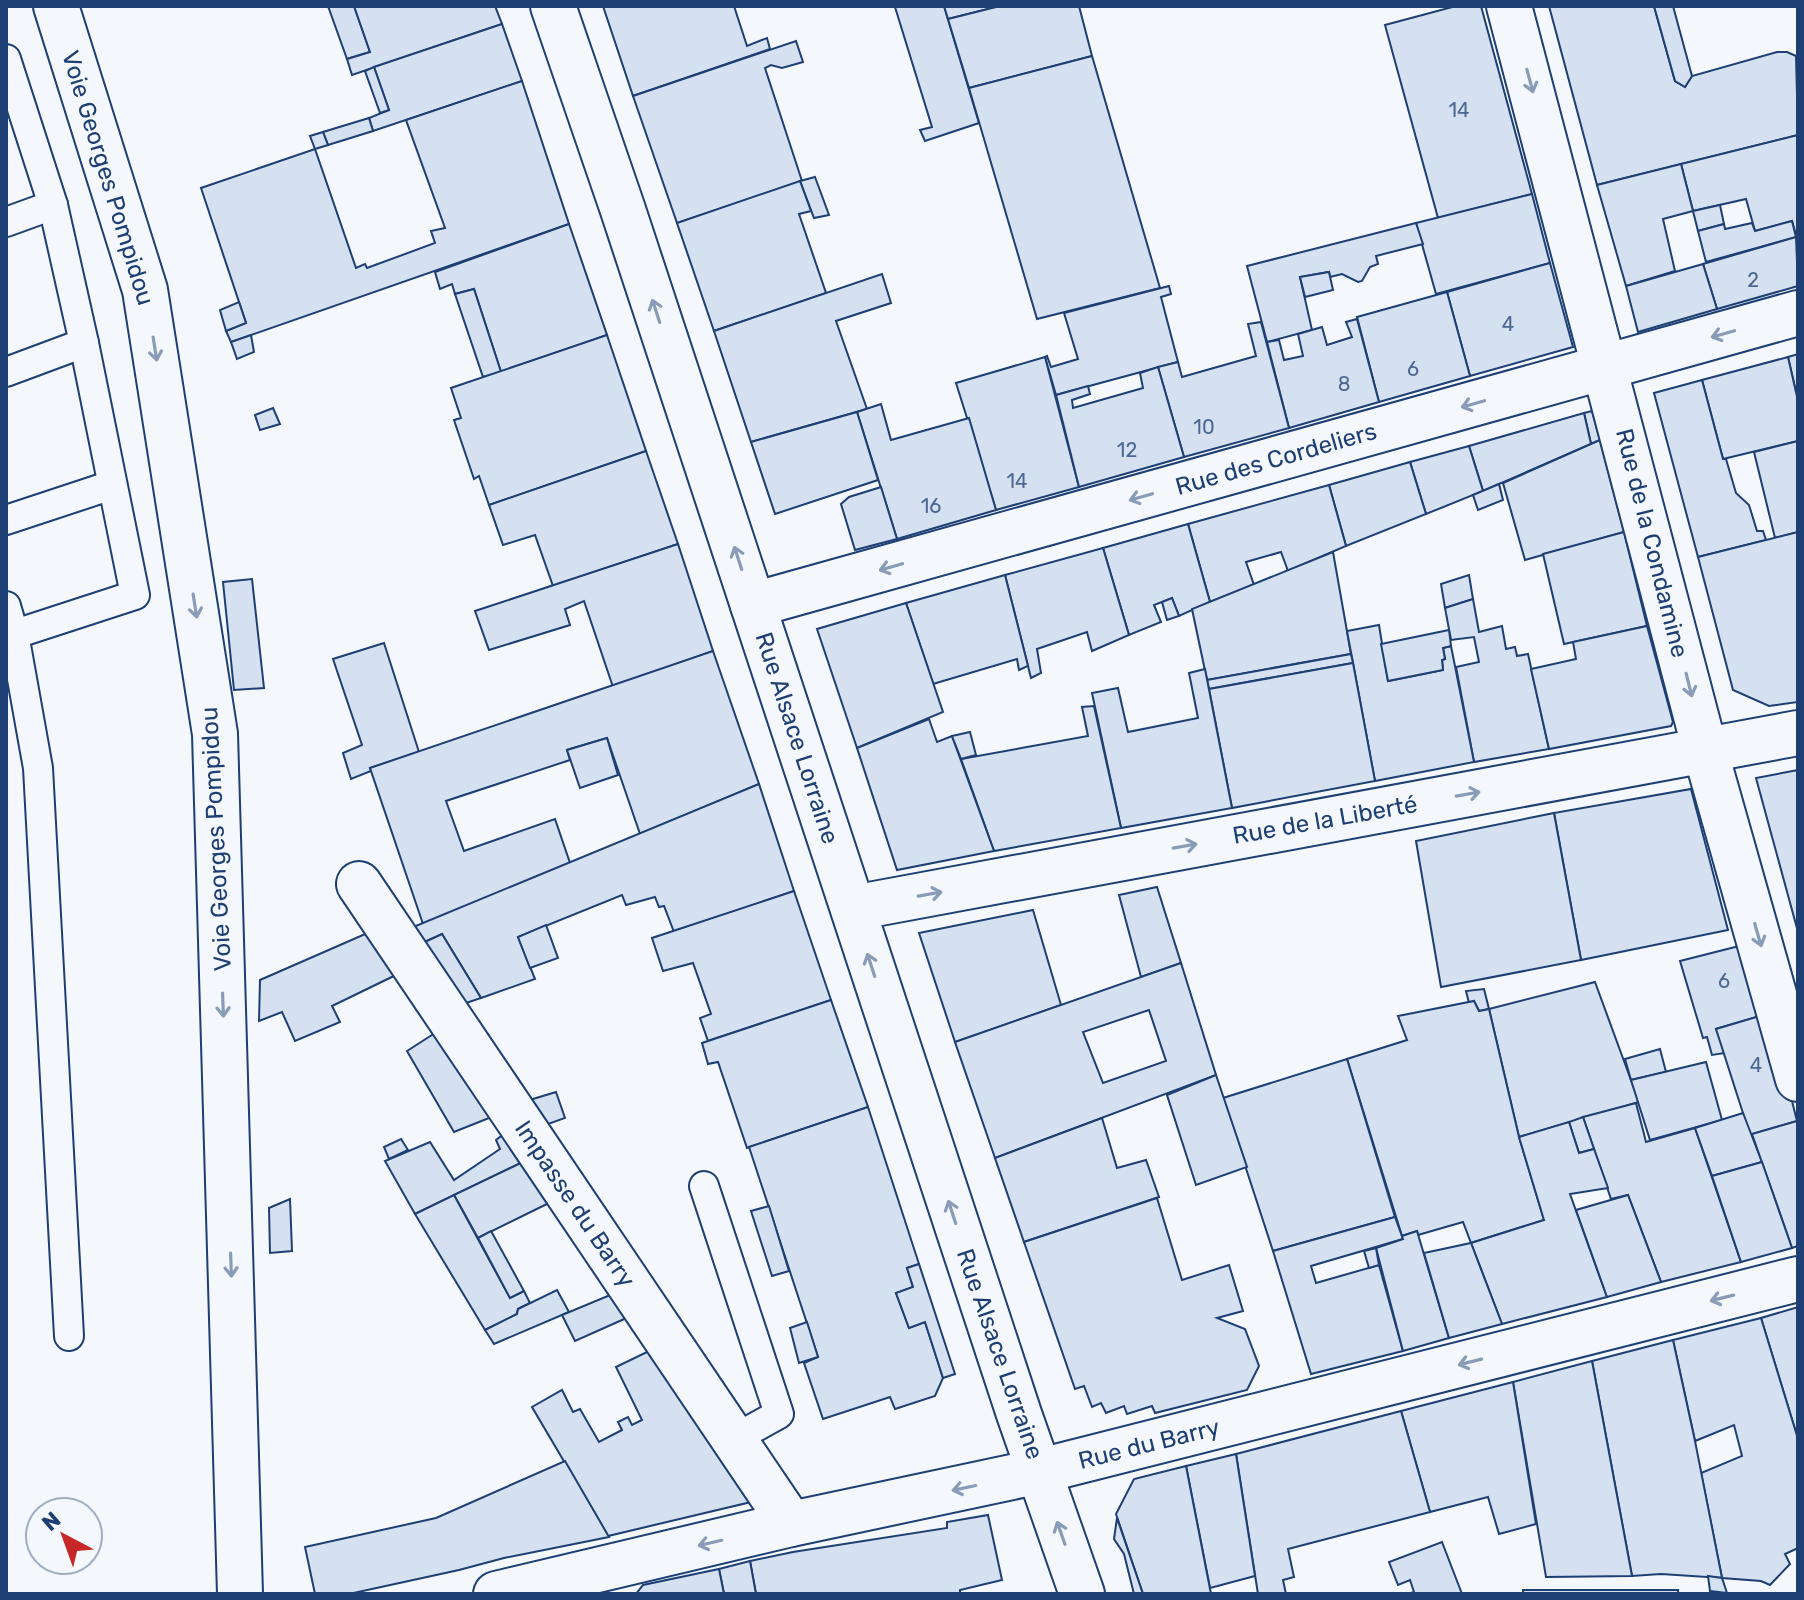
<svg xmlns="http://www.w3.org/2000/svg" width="1804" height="1600" font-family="Rubik,sans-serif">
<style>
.building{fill:#d5e0f0;stroke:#1d3f73;stroke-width:2;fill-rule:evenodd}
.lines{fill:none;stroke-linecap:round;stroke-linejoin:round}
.service-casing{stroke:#1d3f73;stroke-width:32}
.minor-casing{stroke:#1d3f73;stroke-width:48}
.service{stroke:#f4f7fb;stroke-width:28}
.minor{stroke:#f4f7fb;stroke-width:44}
.oneway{stroke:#889bb7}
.labels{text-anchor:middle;stroke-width:6;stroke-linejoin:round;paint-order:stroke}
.number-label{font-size:20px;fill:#4b6792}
.street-label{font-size:24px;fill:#1d3f73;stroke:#f4f7fb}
</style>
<rect width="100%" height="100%" fill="#f4f7fb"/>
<g class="building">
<path d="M328 6H354L370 52 347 59Z"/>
<path d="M354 6H495L502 24 352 75 347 59 370 52Z"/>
<path d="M603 6H734L747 46 767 38 770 49 633 96Z"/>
<path d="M944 6 979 123 925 141 920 130 932 127 895 7Z"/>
<path d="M944 6H1000L948 19Z"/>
<path d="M1000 6H1079L1092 56 969 88 948 19Z"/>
<path d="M1456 6H1481L1532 194 1438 218 1385 25Z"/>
<path d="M1549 6H1654L1675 81 1685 87 1692 76 1777 52H1787L1796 56 1798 135 1597 185Z"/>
<path d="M1654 6H1673L1692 76 1685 87 1675 81Z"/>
<path d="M502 24 522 81 373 131 369 118 389 110 374 67Z"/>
<path d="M796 41 803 62 782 68 771 65 765 68 802 181 677 223 633 96Z"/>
<path d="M1092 56 1160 288 1037 319 969 88Z"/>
<path d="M374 67 389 110 380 113 365 71Z"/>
<path d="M522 81 569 224 231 342 226 331 246 323 201 188 315 149 356 268 365 264 367 268 435 243 431 231 445 228 406 120Z"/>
<path d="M369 118 373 131 328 145 323 132Z"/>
<path d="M323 132 328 145 315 149 310 136Z"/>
<path d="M1798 135V242L1792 221 1755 231 1746 199 1693 211 1681 164Z"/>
<path d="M1681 164 1693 211 1663 219 1675 271 1626 286 1597 185Z"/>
<path d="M815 177 829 215 814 218 800 181Z"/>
<path d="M800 181 811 211 799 214 826 293 714 331 677 223Z"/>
<path d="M1532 194 1550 263 1436 294 1416 223Z"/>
<path d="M1720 205 1724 224 1698 231 1693 211Z"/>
<path d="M1792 221 1796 237 1706 262 1698 231 1724 224 1725 229 1752 223 1755 231Z"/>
<path d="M1416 223 1423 244 1376 256 1378 264 1370 267 1362 281 1358 282 1342 274 1330 277 1329 272 1300 277 1312 330 1267 342 1247 266Z"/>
<path d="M569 224 607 335 501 372 474 289 455 294 452 284 440 289 435 272Z"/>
<path d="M1796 237 1798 286 1717 309 1703 264Z"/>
<path d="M1550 263 1573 347 1470 376 1447 292Z"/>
<path d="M1703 264 1717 309 1638 332 1626 286Z"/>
<path d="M1329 272 1333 290 1305 297 1300 277Z"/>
<path d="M882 274 891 303 836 321 867 409 751 442 714 331Z"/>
<path d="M1169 286 1171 294 1161 297 1178 362 1056 395 1045 357 1047 356 1051 367 1078 359 1064 313Z"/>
<path d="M474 289 501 372 483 377 455 294Z"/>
<path d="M1447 292 1470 376 1379 402 1357 317Z"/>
<path d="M239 302 246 323 226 331 220 310Z"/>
<path d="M1357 319 1379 402 1289 428 1267 342 1279 340 1284 360 1303 356 1298 334 1322 327 1327 345 1352 337 1346 322Z"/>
<path d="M1261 322 1289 428 1184 457 1158 367 1178 362 1182 377 1256 356 1248 324Z"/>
<path d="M251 335 254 352 237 359 231 342Z"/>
<path d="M607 335 646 451 489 505 479 476 474 479 455 423 454 420 461 418 451 388Z"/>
<path d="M1798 354V401L1788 357Z"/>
<path d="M1045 357 1079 487 996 510 956 383Z"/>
<path d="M1788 357 1798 401V441L1723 459 1702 380Z"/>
<path d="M1158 367 1184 457 1079 487 1056 395 1088 386 1090 394 1072 400 1073 408 1143 388 1140 373Z"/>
<path d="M1702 380 1723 459H1726L1736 493 1749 505 1757 531H1763L1766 540 1698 557 1654 393Z"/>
<path d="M881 404 891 440 969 418 996 510 897 539 857 412Z"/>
<path d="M273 408 280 424 260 430 255 415Z"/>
<path d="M1592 411 1600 440 1591 444 1584 413Z"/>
<path d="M857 412 878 480 775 514 751 442Z"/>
<path d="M1584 413 1591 444 1483 491 1469 446Z"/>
<path d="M1600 440 1624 532 1525 560 1503 483Z"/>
<path d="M1798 441V532L1775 538 1754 452Z"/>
<path d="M1469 446 1483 491 1426 514 1410 462Z"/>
<path d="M646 451 678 544 553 586 535 535 503 545 489 505Z"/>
<path d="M1410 462 1426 514 1346 546 1329 485Z"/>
<path d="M1499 484 1503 500 1478 510 1473 495Z"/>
<path d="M1329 485 1346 546 1288 571 1281 552 1246 562 1254 585 1210 602 1188 524Z"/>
<path d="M881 487 897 539 855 550 841 504 849 497Z"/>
<path d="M1188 524 1210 602 1179 616 1172 598 1154 605 1161 622 1129 635 1103 548Z"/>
<path d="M1624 532 1647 626 1564 644 1543 554Z"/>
<path d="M1798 532V702L1769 706 1733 690 1698 557Z"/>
<path d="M678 544 713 651 613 687 584 601 565 609 570 625 489 650 475 611Z"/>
<path d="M1103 548 1129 635 1092 651 1087 632 1037 649 1041 673 1031 678 1005 575Z"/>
<path d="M1333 552 1351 654 1207 680 1192 609Z"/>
<path d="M1005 575 1028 666 1019 670 1017 659 933 684 906 603Z"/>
<path d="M1469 575 1473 599 1445 608 1441 584Z"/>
<path d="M252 579 264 688 234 690 223 582Z"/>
<path d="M1172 598 1179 616 1167 620 1162 602Z"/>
<path d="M1473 599 1479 632 1502 626 1506 649 1515 647 1517 656 1528 654 1549 749 1474 762 1456 667 1479 662 1474 637 1451 640 1445 608Z"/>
<path d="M906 603 943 712 857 748 817 629Z"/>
<path d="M1379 625 1388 681 1443 670 1442 660 1445 659 1443 648 1451 646 1474 762 1375 781 1347 631Z"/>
<path d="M1647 626 1673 722 1671 726 1549 749 1531 669 1576 659 1573 642Z"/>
<path d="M1449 630 1451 646 1443 648 1445 659 1442 660 1443 670 1388 681 1381 644Z"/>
<path d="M384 643 419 752 370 768 371 771 351 779 343 753 362 745 333 659Z"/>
<path d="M713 651 759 784 640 834 607 738 567 750 570 760 446 801 464 851 555 819 570 863 423 924 370 768Z"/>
<path d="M1351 654 1353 663 1209 689 1207 680Z"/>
<path d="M1353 663 1375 781 1232 808 1209 689Z"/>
<path d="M1205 669 1232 808 1121 828 1092 693 1118 688 1128 732 1198 718 1189 673Z"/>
<path d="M1094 706 1121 828 994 851 961 759 1088 736 1082 707Z"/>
<path d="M929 719 937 742 952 736 994 851 897 870 857 748Z"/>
<path d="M970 732 976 755 961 759 952 736Z"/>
<path d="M607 738 618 775 580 788 567 750Z"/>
<path d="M1798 770V932L1756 778Z"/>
<path d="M759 784 794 891 674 932 664 906 659 907 655 897 626 905 622 895 518 937 535 979 481 998 442 934 416 946 406 930Z"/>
<path d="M1691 789 1728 930 1581 960 1554 813Z"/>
<path d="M1554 813 1581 960 1441 987 1416 841Z"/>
<path d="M1157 887 1181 963 1141 977 1119 895Z"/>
<path d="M794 891 831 1000 708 1041 700 1018 711 1014 693 963 663 971 652 938Z"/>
<path d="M1033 910 1061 1005 955 1042 919 933Z"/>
<path d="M546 925 558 958 530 968 518 937Z"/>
<path d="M372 931 400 973 332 1006 340 1022 295 1041 282 1012 259 1021 260 980Z"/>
<path d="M442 934 481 998 460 1005 416 946Z"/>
<path d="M1751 943 1770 1013 1716 1029 1725 1053 1712 1055 1707 1037 1703 1038 1680 961Z"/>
<path d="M1181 963 1216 1075 995 1158 955 1042ZM1149 1010 1166 1061 1103 1083 1083 1032Z"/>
<path d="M1595 982 1639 1102 1519 1137 1489 1009Z"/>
<path d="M1484 989 1489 1009 1479 1011 1474 1001 1469 1003 1466 991Z"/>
<path d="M831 1000 868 1107 747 1148 718 1062 708 1064 702 1043Z"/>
<path d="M1474 1001 1479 1011 1489 1009 1519 1137 1544 1220 1471 1243 1463 1222 1418 1235 1417 1231 1402 1236 1347 1059 1407 1040 1398 1016Z"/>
<path d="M1770 1013 1797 1121 1750 1135 1716 1029Z"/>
<path d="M435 1033 494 1116 454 1132 407 1051Z"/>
<path d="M1660 1049 1666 1072 1631 1080 1625 1059Z"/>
<path d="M1347 1059 1395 1217 1273 1251 1223 1098Z"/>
<path d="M1706 1062 1722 1120 1650 1140 1631 1080Z"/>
<path d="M1216 1075 1247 1167 1196 1185 1167 1095Z"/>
<path d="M556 1092 565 1118 534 1129 523 1102Z"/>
<path d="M1636 1103 1646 1142 1695 1128 1741 1262 1661 1282 1628 1195 1611 1199 1583 1117Z"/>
<path d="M868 1107 919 1264 907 1268 913 1287 896 1293 909 1328 925 1322 943 1378 935 1396 895 1409 890 1397 823 1419 804 1363 818 1357 749 1147Z"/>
<path d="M1743 1113 1762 1162 1712 1176 1695 1128Z"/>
<path d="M1583 1117 1594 1149 1579 1153 1569 1122Z"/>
<path d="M1102 1118 1117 1168 1146 1160 1159 1197 1024 1242 995 1158Z"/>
<path d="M1797 1121 1798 1246 1792 1248 1752 1134Z"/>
<path d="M1569 1122 1579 1153 1594 1149 1608 1188 1570 1194 1607 1297 1502 1324 1471 1243 1544 1220 1519 1137Z"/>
<path d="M505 1133 525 1161 415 1214 385 1161 430 1142 454 1180 500 1149 496 1140Z"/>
<path d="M401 1139 408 1150 389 1159 384 1147Z"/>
<path d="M525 1161 553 1201 478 1238 454 1195Z"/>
<path d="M1762 1162 1792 1248 1741 1262 1712 1176Z"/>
<path d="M454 1195 510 1298 524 1291 530 1303 518 1309 517 1314 485 1330 415 1214Z"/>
<path d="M1628 1195 1661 1282 1607 1297 1576 1210Z"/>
<path d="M1157 1198 1182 1280 1229 1265 1243 1311 1217 1318 1245 1329 1259 1366 1247 1390 1155 1413 1152 1406 1127 1414 1124 1406 1106 1413 1101 1403 1092 1407 1084 1386 1075 1389 1024 1242Z"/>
<path d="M290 1199 292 1251 270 1253 269 1208Z"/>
<path d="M769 1206 789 1271 772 1276 751 1211Z"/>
<path d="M1395 1217 1403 1239 1311 1266 1316 1283 1379 1265 1403 1351 1311 1374 1273 1251Z"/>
<path d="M491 1231 524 1291 510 1298 478 1238Z"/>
<path d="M1417 1231 1449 1338 1403 1351 1376 1248 1403 1239 1402 1236Z"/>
<path d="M1471 1243 1502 1324 1449 1338 1424 1253Z"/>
<path d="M1376 1248 1379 1265 1369 1268 1364 1251Z"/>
<path d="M919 1264 955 1374 943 1378 925 1322 909 1328 896 1293 913 1287 907 1268Z"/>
<path d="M557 1290 569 1312 494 1344 485 1330 517 1314 518 1309Z"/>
<path d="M615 1293 631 1316 575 1341 562 1315Z"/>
<path d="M1798 1307V1439L1761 1318Z"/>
<path d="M1761 1318 1798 1439V1548L1785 1554 1790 1564 1770 1585 1761 1581 1722 1578 1701 1473 1742 1456 1734 1425 1695 1441 1673 1340Z"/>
<path d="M807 1322 818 1357 799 1363 790 1328Z"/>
<path d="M1673 1340 1695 1441 1722 1578 1661 1574 1632 1576 1592 1361Z"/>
<path d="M651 1350 751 1502 608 1536 532 1407 562 1390 573 1412 580 1409 599 1442 622 1430 618 1422 628 1417 632 1425 642 1420 616 1367Z"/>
<path d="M1592 1361 1632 1576 1546 1577 1513 1382Z"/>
<path d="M1513 1382 1536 1524 1499 1534 1488 1497 1430 1512 1401 1411Z"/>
<path d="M1401 1411 1430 1512 1288 1549 1294 1577 1283 1580 1286 1594H1258L1236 1454Z"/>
<path d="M1236 1454 1255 1576 1210 1588 1186 1466Z"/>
<path d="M565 1461 609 1537 504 1558 459 1570 349 1594H315L305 1547 436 1518Z"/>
<path d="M1186 1466 1211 1594H1143L1116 1514 1134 1479Z"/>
<path d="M988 1515 1002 1580 960 1590V1594H756L750 1561 793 1552 947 1528V1522Z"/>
<path d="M1117 1518 1143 1594H1134L1124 1554 1114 1539Z"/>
<path d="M1442 1542 1462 1594H1407L1414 1592 1410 1580 1398 1585 1389 1562Z"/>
<path d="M750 1561 756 1594H724L719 1569Z"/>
<path d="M719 1569 724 1594H636L643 1585Z"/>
<path d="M1708 1576 1722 1578 1727 1593 1710 1591Z"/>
<rect x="1523" y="1590" width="155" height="4"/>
</g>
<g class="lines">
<defs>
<g id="service">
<path d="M6 59 53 205 84 343 135 595 6 637"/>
<path d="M6 222 53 205"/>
<path d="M6 372 84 343"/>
<path d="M6 520 112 485"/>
<path d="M6 606 14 634 38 768 69 1336"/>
<path d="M704 1186 779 1414 734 1439"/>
</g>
<g id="minor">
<path d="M56 6 145 290 215 734 240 1594"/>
<path d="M553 6 623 210 1019 1414 1082 1594"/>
<path d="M1509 6 1705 750 1798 1079"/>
<path d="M753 605 1798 313"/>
<path d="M359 884 791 1524"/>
<path d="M853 908 1798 733"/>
<path d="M496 1594 791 1524 1040 1471 1798 1279"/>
</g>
</defs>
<use href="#service" class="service-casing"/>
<use href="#minor" class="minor-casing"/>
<use href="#service" class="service"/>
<use href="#minor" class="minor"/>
</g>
<defs><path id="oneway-shaft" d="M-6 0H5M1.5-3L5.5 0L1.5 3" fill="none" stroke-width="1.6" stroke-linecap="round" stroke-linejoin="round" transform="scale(2)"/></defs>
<g class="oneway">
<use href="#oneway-shaft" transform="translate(1530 81) rotate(75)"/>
<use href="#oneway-shaft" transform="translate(656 311) rotate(-108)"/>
<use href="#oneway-shaft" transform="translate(1723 334) rotate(164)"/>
<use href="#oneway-shaft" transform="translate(155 349) rotate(81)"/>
<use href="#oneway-shaft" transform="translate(1473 404) rotate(164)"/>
<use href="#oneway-shaft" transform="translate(1141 497) rotate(164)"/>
<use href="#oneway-shaft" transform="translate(738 558) rotate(-108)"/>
<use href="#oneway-shaft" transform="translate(891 567) rotate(164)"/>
<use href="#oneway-shaft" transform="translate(195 606) rotate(81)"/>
<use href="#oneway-shaft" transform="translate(1689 685) rotate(76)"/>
<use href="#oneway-shaft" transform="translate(1468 794) rotate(-10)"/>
<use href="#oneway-shaft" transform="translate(1185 846) rotate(-10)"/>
<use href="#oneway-shaft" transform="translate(930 894) rotate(-10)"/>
<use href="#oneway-shaft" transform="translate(1758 935) rotate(74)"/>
<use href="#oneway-shaft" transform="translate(871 965) rotate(-108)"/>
<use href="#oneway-shaft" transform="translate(223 1005) rotate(88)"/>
<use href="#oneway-shaft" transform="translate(952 1212) rotate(-108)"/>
<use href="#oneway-shaft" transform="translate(231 1265) rotate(88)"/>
<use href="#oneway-shaft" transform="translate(1722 1298) rotate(166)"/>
<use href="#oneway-shaft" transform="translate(1470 1362) rotate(166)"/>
<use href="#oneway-shaft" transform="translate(964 1488) rotate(168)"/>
<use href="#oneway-shaft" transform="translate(1061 1533) rotate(-109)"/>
<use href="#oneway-shaft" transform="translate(710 1543) rotate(167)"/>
</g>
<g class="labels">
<g class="number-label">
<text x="1459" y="117">14</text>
<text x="1753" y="287">2</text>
<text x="1508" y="331">4</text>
<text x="1413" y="376">6</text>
<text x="1344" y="391">8</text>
<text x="1204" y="434">10</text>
<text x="1127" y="457">12</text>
<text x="1017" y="488">14</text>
<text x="931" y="513">16</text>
<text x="1724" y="988">6</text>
<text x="1756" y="1072">4</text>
</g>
<g class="street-label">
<text transform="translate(108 178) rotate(73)" y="8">Voie Georges Pompidou</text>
<text transform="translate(1276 459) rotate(-16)" y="8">Rue des Cordeliers</text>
<text transform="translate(1652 543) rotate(76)" y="8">Rue de la Condamine</text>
<text transform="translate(797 738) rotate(72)" y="8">Rue Alsace Lorraine</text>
<text transform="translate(1325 820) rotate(-10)" y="8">Rue de la Liberté</text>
<text transform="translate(216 839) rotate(-93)" y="8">Voie Georges Pompidou</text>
<text transform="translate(575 1204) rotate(56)" y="8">Impasse du Barry</text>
<text transform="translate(1000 1354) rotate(71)" y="8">Rue Alsace Lorraine</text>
<text transform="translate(1149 1444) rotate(-14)" y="8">Rue du Barry</text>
</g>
</g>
<rect width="1804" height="1600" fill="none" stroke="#1d3f73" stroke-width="16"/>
<g transform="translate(64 1536) rotate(319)"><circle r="38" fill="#f4f7fb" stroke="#9eadc5" stroke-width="2"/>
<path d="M0-6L14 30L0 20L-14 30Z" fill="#c62828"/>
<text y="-12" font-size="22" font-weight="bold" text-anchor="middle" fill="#1d3f73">N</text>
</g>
</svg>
